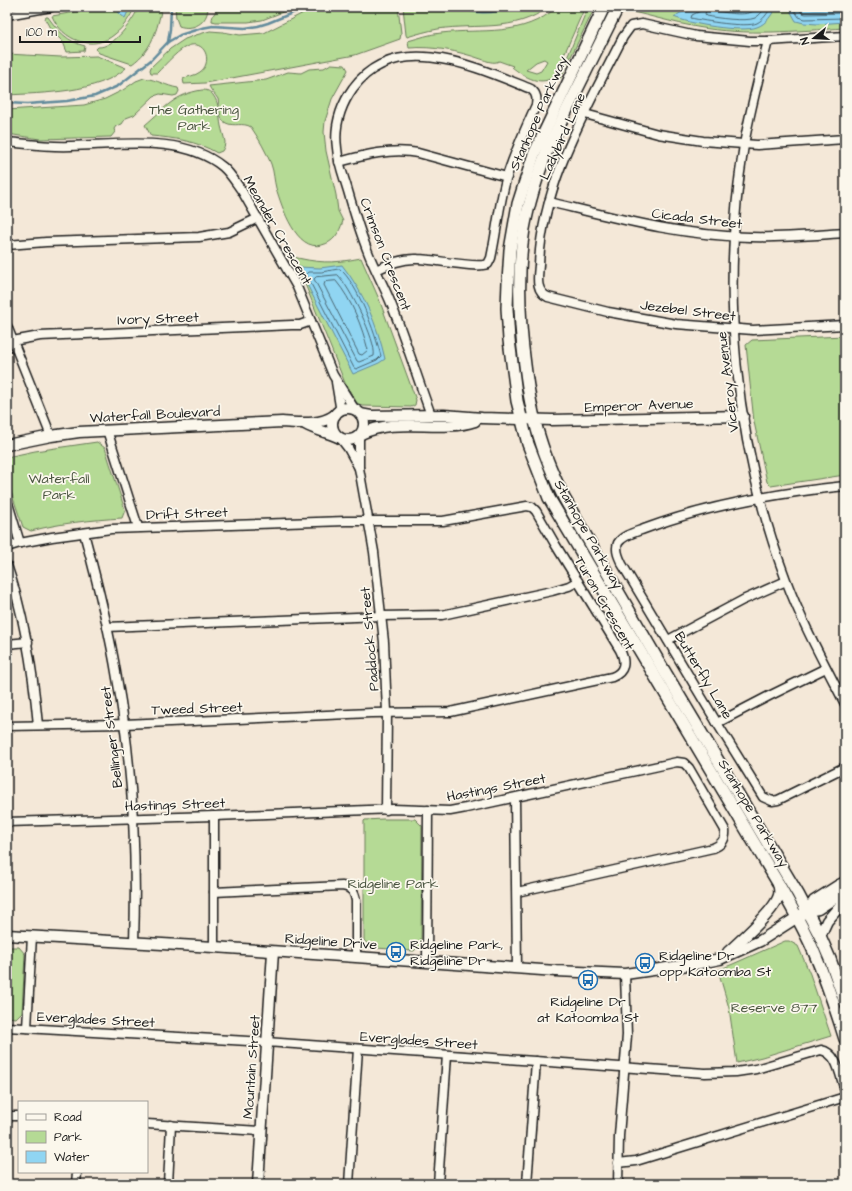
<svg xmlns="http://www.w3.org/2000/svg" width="852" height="1191" font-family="'Architects Daughter',sans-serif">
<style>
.green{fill:#b5da95;stroke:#687b58;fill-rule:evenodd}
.water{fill:#90d5f2;stroke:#628b9c}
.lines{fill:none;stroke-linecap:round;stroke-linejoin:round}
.shore{stroke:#4a6672;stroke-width:1}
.stream{stroke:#628b9c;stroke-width:2.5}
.minor-casing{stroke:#1c1c1c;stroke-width:11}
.tertiary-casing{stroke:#1c1c1c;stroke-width:13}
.secondary-casing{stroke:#1c1c1c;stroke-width:14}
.minor{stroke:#fbf7ec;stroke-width:8}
.tertiary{stroke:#fbf7ec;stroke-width:10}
.secondary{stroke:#fbf7ec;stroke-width:11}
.labels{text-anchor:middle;stroke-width:3.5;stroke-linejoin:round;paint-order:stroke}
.park-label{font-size:14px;fill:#4a5540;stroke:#fbf7ec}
.street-label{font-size:14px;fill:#1c1c1c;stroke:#fbf7ec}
.poi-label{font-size:14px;fill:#1c1c1c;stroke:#fbf7ec;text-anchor:start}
</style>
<rect width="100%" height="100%" fill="#f4e8d8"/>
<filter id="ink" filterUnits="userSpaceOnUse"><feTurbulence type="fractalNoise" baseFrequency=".025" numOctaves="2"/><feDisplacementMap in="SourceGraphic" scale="8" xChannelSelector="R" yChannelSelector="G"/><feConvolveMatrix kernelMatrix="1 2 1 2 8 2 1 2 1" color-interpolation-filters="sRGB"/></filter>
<g filter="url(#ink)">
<g class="green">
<path d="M92 7H135C130 17 124 27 115 34 93 53 62 40 52 16L81 11Z"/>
<path d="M139 7H162C157 30 152 50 132 64L99 53 96 49 98 47C114 48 133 20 139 7Z"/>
<path d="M175 7H208C208 23 193 31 179 26L176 18Z"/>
<path d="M223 7 230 8 296 7 262 20 248 22H216L212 21C212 14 217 9 223 7Z"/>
<path d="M318 7H398L401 33 400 39 355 55 205 83 184 84 183 79C188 76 195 76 200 72 212 64 207 42 191 45 180 47 165 65 157 73H151L150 70 151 67 170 49 185 39 196 35 210 31 223 32 240 35 264 33 313 8Z"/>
<path d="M403 7H549C513 33 478 23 438 29 427 31 417 34 407 37L406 35Z"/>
<path d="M557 7H585L555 75C543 88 524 77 512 67L513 66 499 61C494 64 487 61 481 59 458 51 433 46 409 48L408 41C419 38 430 34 441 33 483 28 522 38 557 7ZM544 59 547 61 541 71 536 73 526 70 536 62Z"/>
<path d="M588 7H595L560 79 558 80Z"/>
<path d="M630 7H845V28C796 31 746 36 697 27 674 23 651 16 629 11Z"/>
<path d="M46 17H48C58 31 68 42 85 46L84 51 67 52 63 42 51 30 45 19Z"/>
<path d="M7 54 61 57 97 56 126 68C99 93 42 93 7 95Z"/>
<path d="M331 64 345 65 348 70 332 99 325 121 324 132 326 151 336 195 338 211 343 221C339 233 334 242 322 245 296 252 282 207 276 188 274 181 274 172 271 164 266 151 259 139 251 127 243 122 234 127 226 123 218 119 220 106 218 99 215 94 211 91 209 86L266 80 288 72 301 73 309 69 324 68Z"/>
<path d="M144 78C158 80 166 86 178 88L179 91 177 95 173 96 160 94 154 96 134 115 126 118 122 124 116 126 114 129 115 132 111 137 40 139 7 134V110L84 105 105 99 123 90 136 81Z"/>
<path d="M202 90C207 90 210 91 213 95 220 104 219 116 221 126 222 131 224 136 225 142 225 145 224 148 222 151L217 153C197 141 174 138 151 136L145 125C165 108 175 94 202 90Z"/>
<path d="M289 256C318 263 331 264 361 258L379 299 416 400 415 405 411 407 363 406 357 403 345 383 305 284Z"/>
<path d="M845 336V475L771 486 767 482 754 422 746 345 752 340Z"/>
<path d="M97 442 105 448 125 510 122 518C91 520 60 523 31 531L23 527 7 480V457L35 451Z"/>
<path d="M383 819H415L422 826 421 944 414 951 395 950 394 948 389 947 390 949 376 948 378 947 374 946 371 948 364 940V821L365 820Z"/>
<path d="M785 941H789L798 946 810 974 831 1036 762 1057 737 1063 729 1008 718 970 733 964Z"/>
<path d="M7 947H19L25 954 22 1012 16 1018 7 1017Z"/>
</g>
<g class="water">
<path d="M118 7H130L125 18 118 13Z"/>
<path d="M706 7 737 9 776 7C772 15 766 24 757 27 742 33 689 24 674 17L680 13Z"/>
<path d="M788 7H845V22L817 24 804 23 796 21Z"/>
<path d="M342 265C364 293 377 324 385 359L379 363 353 374 298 267 320 268Z"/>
</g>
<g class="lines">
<g class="shore">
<path d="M702 7 700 11 692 15 691 18C704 21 746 28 757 23 763 20 768 13 771 7"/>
<path d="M707 7 705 14 707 16C716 18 746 22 755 18 759 16 763 11 766 7"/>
<path d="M713 7 714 11C727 12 749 19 758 7"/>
<path d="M792 7 799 17 805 19 845 18"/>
<path d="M798 7 802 13 806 14 845 13"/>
<path d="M805 7C815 12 833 8 845 7"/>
<path d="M340 269C358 284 375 333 381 356L377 360 356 369 354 368 306 274 308 272H321Z"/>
<path d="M338 275C349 286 377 341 374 356L359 362 357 361 314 279 316 277Z"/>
<path d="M336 281C352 300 362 327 368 350L362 355 359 354 324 285 325 282Z"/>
</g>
<g class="stream">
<path d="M453 7C475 13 490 15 512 7"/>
<path d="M168 42 170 29 171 7"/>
<path d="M7 103 27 104 67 101 95 96 118 86 151 60 168 42 180 35 202 28 213 26 245 28 258 26 268 23 307 7"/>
</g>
<defs>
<g id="minor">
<path d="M7 15 51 7"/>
<path d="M845 36 768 41H750L696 36 642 24 631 26 623 37C587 109 542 182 539 265 538 277 535 291 548 297L608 312 676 324 753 330 845 325"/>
<path d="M768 41C759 76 750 110 744 145 720 291 734 441 786 580 802 623 824 663 845 704"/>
<path d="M585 114 658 134 703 141 757 145 845 139"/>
<path d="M7 142C28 144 49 147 71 146 119 145 183 134 223 167 231 174 236 183 242 191L297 287 333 375 355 410"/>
<path d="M339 162C365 155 391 148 418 153L507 177"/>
<path d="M549 202C616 218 681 236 750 237 782 238 814 235 845 233"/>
<path d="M7 245 46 242 199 237 229 232 258 218"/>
<path d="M376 270C389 264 403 258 418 259 434 259 476 269 488 264L491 258C497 231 499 203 507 176 515 152 525 129 536 105 537 99 537 94 531 89 478 68 397 29 353 88 341 105 334 126 337 148 338 163 344 177 348 191 354 212 360 232 368 252 374 268 383 284 390 301 405 338 417 377 431 415"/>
<path d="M7 326 51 436"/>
<path d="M7 342 40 336 292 325H300L311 321"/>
<path d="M336 382 340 406 339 411"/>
<path d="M107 430 138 527"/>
<path d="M359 436V468L374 552 384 642 387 712 386 810"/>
<path d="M341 439 348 448 359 468"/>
<path d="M845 486C777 493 708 505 644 529 636 532 623 535 618 543 615 550 619 558 622 564L717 723 763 797 772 801 778 800 845 767"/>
<path d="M7 500 20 543"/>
<path d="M84 533C97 581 109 629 117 678 132 762 137 856 134 942"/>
<path d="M7 547 20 543 52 537 111 529 346 521H443L527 506 532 507 536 511 555 544 620 650C626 662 625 672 612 677L450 712 371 713 124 724 7 726"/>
<path d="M7 565C25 617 33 670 38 725"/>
<path d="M107 627 381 616 442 615 552 591 569 586 578 581"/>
<path d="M668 640 743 600 786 581"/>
<path d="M7 644 28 642"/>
<path d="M717 723 769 696 826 668"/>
<path d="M515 798 517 968"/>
<path d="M214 816V947"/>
<path d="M7 822 214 816 393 809 450 811 466 808 677 762 684 763 689 768 725 830C726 840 721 845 713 848L517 892"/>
<path d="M214 892 342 886C351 887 355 892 356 901V957"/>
<path d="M427 962 428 810"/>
<path d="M7 1027 266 1042 705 1073 736 1072 756 1069 821 1050C838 1053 840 1077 845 1090"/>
<path d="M27 1028 32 936"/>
<path d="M7 1116H19"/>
<path d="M147 1124 260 1131"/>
<path d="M618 1163 636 1161 845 1097"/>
<path d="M76 1184 77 1172"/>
<path d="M168 1184 171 1125"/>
<path d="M349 1184 358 1049"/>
<path d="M438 1184 447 1055"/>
<path d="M527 1184 536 1061"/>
<path d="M618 1184 619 1136 627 1035 625 974"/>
</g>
<g id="tertiary">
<circle cx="348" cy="424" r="16"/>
<path d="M360 414 371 416 444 415 482 418 552 420 743 416"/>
<path d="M305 424C315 430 327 432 338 437"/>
<path d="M361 434C398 416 439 433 475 421"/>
<path d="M7 445 51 436 79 432 282 422C300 423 319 426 335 415"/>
<path d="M807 911 814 901 839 885 845 882"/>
<path d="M7 935 214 947 556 971 625 974 695 964 720 959 760 941 807 911 818 909 845 891"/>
<path d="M820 936 827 921 845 900"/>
<path d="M728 952C740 941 775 911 779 895 780 891 779 887 778 883"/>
<path d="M258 1184 273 952"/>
</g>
<g id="secondary">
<path d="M604 7 534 154 518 204 510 250 508 282 507 308 509 340 517 401 528 444 549 498 778 883C790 905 804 928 814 952 826 980 836 1010 845 1039"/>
<path d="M618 7 548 148C538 174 529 201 524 229 517 274 519 320 525 365 528 390 532 415 540 439 546 459 555 479 564 498L659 662 798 894 820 936 830 959 845 1002"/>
</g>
</defs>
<use href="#minor" class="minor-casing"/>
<use href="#tertiary" class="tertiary-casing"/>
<use href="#secondary" class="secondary-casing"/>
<use href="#minor" class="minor"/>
<use href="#tertiary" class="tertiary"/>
<use href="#secondary" class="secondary"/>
</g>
</g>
<defs>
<symbol id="bus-ring" viewBox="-11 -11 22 22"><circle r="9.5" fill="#fbf7ec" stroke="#1f6fb2" stroke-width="1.5"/><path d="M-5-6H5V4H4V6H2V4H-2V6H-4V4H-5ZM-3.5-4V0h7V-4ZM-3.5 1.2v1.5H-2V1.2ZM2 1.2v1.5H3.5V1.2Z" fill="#1f6fb2"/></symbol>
</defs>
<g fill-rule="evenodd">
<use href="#bus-ring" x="385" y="941" width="22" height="22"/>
<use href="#bus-ring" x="634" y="952" width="22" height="22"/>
<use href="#bus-ring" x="577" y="969" width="22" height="22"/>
</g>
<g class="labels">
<g class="park-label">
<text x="194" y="114">The Gathering<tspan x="194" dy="16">Park</tspan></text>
<text x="59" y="483">Waterfall<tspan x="59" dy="16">Park</tspan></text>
<text x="393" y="888">Ridgeline Park</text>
<text x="774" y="1012">Reserve 877</text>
</g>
<g class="street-label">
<text transform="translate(538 113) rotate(-66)" y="5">Stanhope Parkway</text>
<text transform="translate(562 136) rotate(-66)" y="5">Ladybird Lane</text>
<text transform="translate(697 218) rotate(7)" y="5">Cicada Street</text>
<text transform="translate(278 230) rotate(60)" y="5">Meander Crescent</text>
<text transform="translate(386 254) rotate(69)" y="5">Crimson Crescent</text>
<text transform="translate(688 310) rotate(7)" y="5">Jezebel Street</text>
<text transform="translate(158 318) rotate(-2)" y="5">Ivory Street</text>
<text transform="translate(727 382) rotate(-97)" y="5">Viceroy Avenue</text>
<text transform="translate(639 405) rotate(-2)" y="5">Emperor Avenue</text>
<text transform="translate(155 414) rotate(-3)" y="5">Waterfall Boulevard</text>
<text transform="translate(187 513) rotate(-2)" y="5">Drift Street</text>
<text transform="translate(589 534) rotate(60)" y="5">Stanhope Parkway</text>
<text transform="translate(605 603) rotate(60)" y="5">Turon Crescent</text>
<text transform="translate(369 639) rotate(-95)" y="5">Paddock Street</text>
<text transform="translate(704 675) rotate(59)" y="5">Butterfly Lane</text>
<text transform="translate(197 708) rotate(-2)" y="5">Tweed Street</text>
<text transform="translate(111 737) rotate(-97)" y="5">Bellinger Street</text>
<text transform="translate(496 787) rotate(-11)" y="5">Hastings Street</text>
<text transform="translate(175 804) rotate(-2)" y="5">Hastings Street</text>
<text transform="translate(754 813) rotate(59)" y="5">Stanhope Parkway</text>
<text transform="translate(331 941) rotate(4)" y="5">Ridgeline Drive</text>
<text transform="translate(96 1019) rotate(3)" y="5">Everglades Street</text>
<text transform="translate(419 1040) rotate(4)" y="5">Everglades Street</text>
<text transform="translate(251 1067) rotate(-86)" y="5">Mountain Street</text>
</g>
<g class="poi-label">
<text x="410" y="949">Ridgeline Park,<tspan x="410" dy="16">Ridgeline Dr</tspan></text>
<text x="659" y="960">Ridgeline Dr<tspan x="659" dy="16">opp Katoomba St</tspan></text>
<text x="588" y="1006" text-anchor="middle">Ridgeline Dr<tspan x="588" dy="16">at Katoomba St</tspan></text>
</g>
</g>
<rect width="852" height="1191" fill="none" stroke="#fbf7ec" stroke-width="24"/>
<rect x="12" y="12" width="828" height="1167" fill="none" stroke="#1c1c1c" stroke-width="1.5" filter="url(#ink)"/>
<rect x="18" y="1101" width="130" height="72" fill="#fbf7ec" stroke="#a29f99"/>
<rect x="26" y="1114" width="20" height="6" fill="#fbf7ec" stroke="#a29f99"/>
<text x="54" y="1121" font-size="12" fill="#1c1c1c">Road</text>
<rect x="26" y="1131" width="20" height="12" fill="#b5da95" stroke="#a29f99"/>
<text x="54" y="1141" font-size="12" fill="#1c1c1c">Park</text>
<rect x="26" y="1151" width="20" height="12" fill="#90d5f2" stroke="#a29f99"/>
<text x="54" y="1161" font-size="12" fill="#1c1c1c">Water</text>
<g transform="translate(814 38) rotate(252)" stroke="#fbf7ec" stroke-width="3" paint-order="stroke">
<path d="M0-3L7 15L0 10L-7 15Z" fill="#1c1c1c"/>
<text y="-6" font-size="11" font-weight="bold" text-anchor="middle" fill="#1c1c1c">N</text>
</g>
<path d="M20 36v6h120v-6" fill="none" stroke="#1c1c1c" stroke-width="2"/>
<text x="26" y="36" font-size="12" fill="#1c1c1c" stroke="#fbf7ec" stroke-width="3" paint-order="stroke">100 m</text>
</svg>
